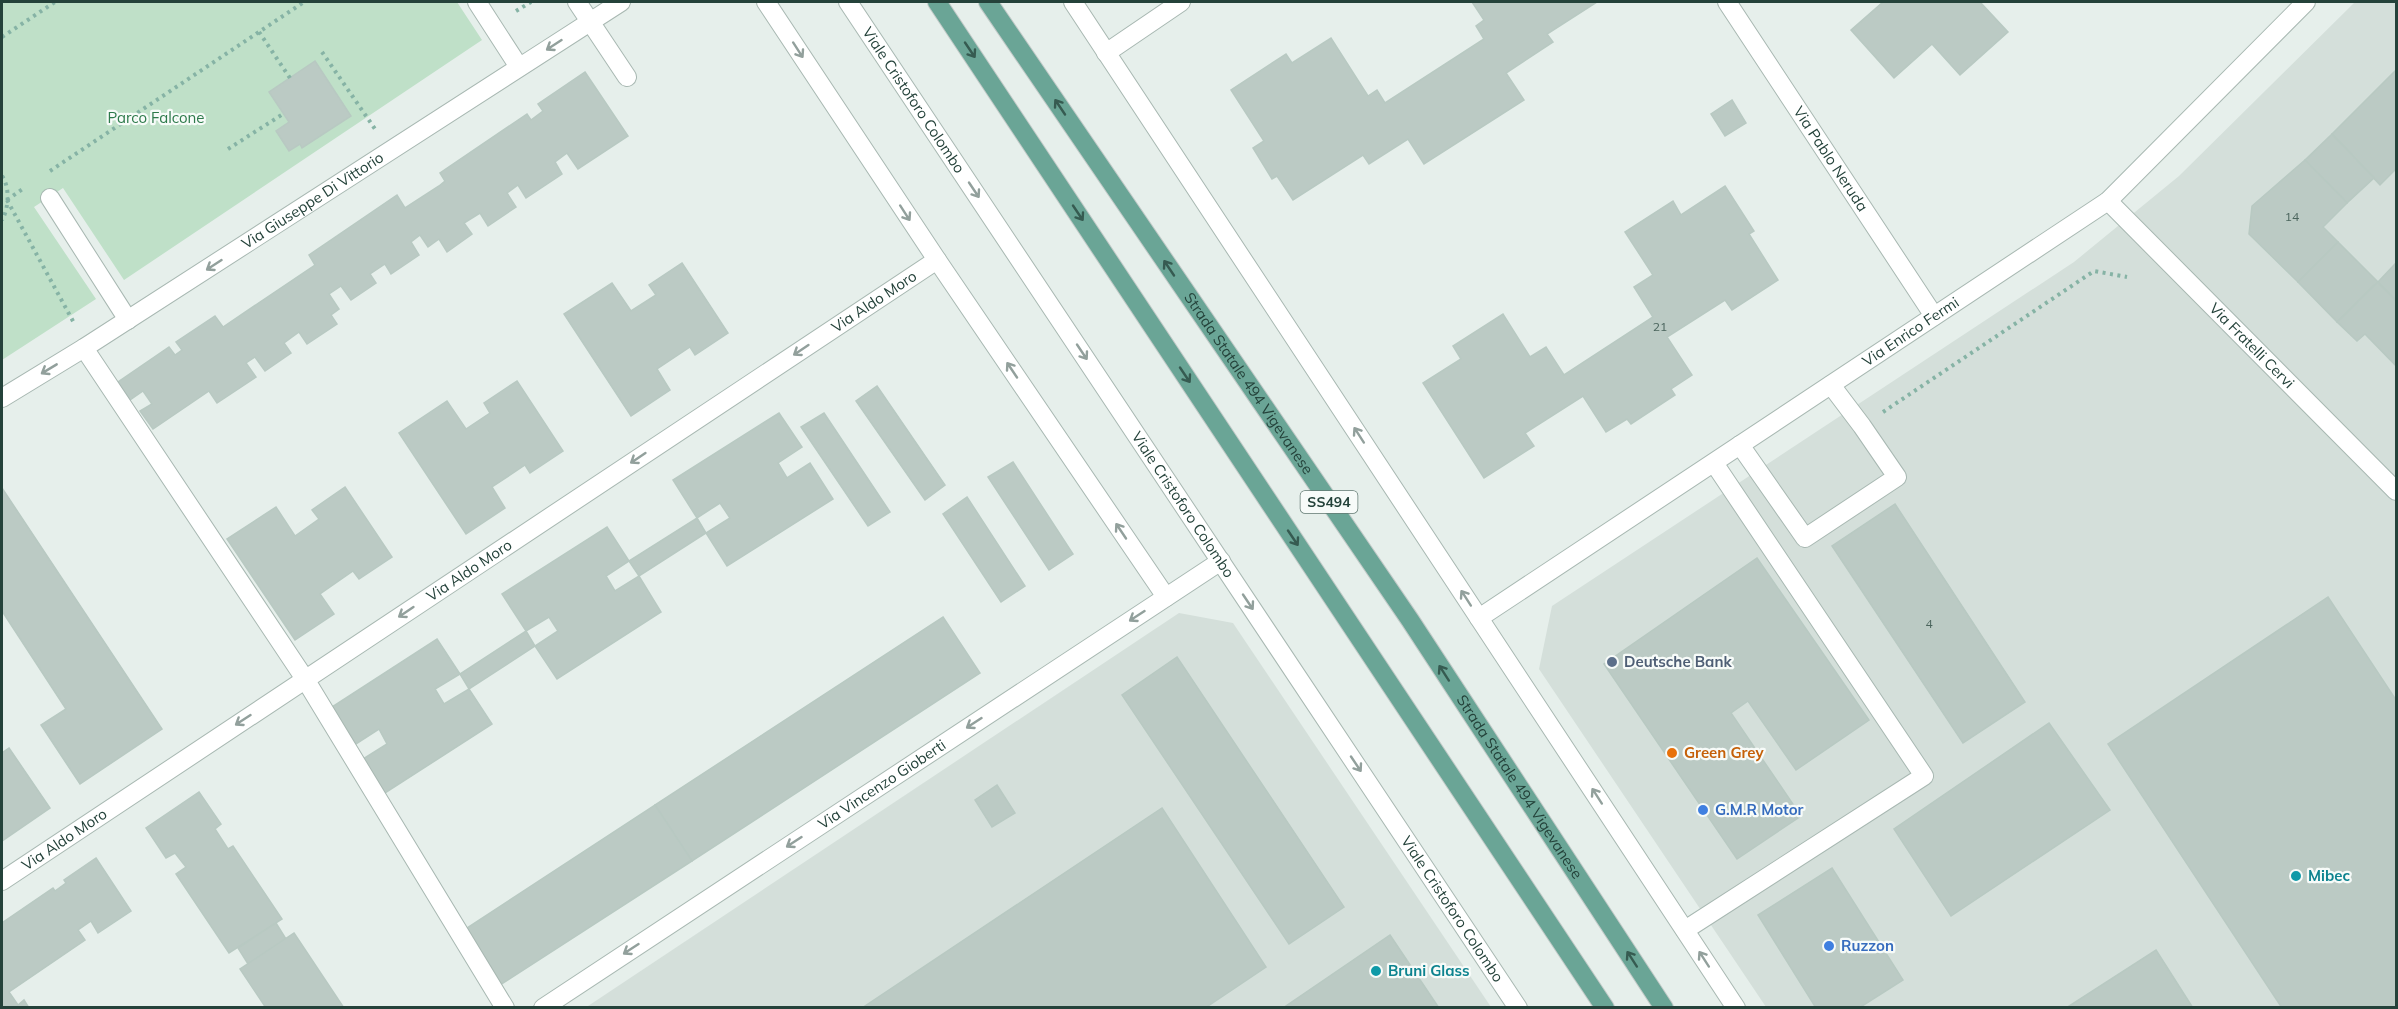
<svg xmlns="http://www.w3.org/2000/svg" width="2398" height="1009" font-family="Mulish,sans-serif">
<style>
.built{fill:#d4dfda}
.green{fill:#bfe0c8}
.building{fill:#bbcac4;stroke:#b8c9c2;stroke-width:1.5}
.lines{fill:none;stroke-linecap:round;stroke-linejoin:round}
.minor-casing{stroke:#a8b8b2;stroke-width:20}
.major-casing{stroke:#c2cac8;stroke-width:20}
.path{stroke:#86b3a5;stroke-width:4;stroke-dasharray:3 4.5;stroke-linecap:butt}
.minor{stroke:#fff;stroke-width:18}
.major{stroke:#6aa596;stroke-width:18}
.oneway{stroke:#92a09c}
.oneway2{stroke:#365b51}
.service-dot{fill:#5c6f8a;stroke:#f7fbf9;stroke-width:2}
.food-dot{fill:#e8710a;stroke:#f7fbf9;stroke-width:2}
.shop-dot{fill:#3f7fe0;stroke:#f7fbf9;stroke-width:2}
.culture-dot{fill:#0f9aa8;stroke:#f7fbf9;stroke-width:2}
.labels{text-anchor:middle;stroke-width:4.5;stroke-linejoin:round;paint-order:stroke}
.number-label{font-size:12px;fill:#4a645c}
.shield{fill:#f7fbf9;stroke:#637a73;stroke-width:1.5}
.shield-label{font-size:14px;font-weight:bold;fill:#24423a}
.street-label{font-size:15px;fill:#24423a;stroke:#f7fbf9}
.park-label{font-size:15px;fill:#2d7a4b;stroke:#f7fbf9}
.service-label{font-size:15px;font-weight:bold;fill:#4e5e75;stroke:#f7fbf9;text-anchor:start}
.food-label{font-size:15px;font-weight:bold;fill:#c56008;stroke:#f7fbf9;text-anchor:start}
.shop-label{font-size:15px;font-weight:bold;fill:#366cbe;stroke:#f7fbf9;text-anchor:start}
.culture-label{font-size:15px;font-weight:bold;fill:#0d838f;stroke:#f7fbf9;text-anchor:start}
</style>
<rect width="100%" height="100%" fill="#e6efeb"/>
<g class="built">
<path d="M2355 2H2396V1007H1766L1539 669 1552 606 2074 262 2179 176Z"/>
<path d="M1179 613 1233 623 1491 1007 585 1008Z"/>
</g>
<path class="green" d="M2 2H457L482 40 124 280 63 188 34 207 96 299 2 360Z"/>
<g class="building">
<path d="M1472 2H1597L1547 34 1553 42 1506 73 1524 100 1424 164 1408 139 1369 164 1363 155 1293 200 1277 176 1272 179 1253 148 1264 141 1231 90 1286 54 1292 63 1331 38 1368 96 1377 90 1385 103 1484 39 1476 26 1484 20Z"/>
<path d="M1883 2H1980L2008 32 1960 75 1932 44 1894 78 1851 30Z"/>
<path d="M315 61 351 116 302 148 300 144 289 151 276 131 289 122 269 92Z"/>
<path d="M2396 70V169L2380 185 2332 134Z"/>
<path d="M585 72 628 136 578 169 567 153 555 162 562 174 526 198 518 185 507 193 516 207 488 226 480 213 464 223 472 234 447 252 439 239 428 247 420 235 411 242 419 255 391 274 385 264 370 274 376 283 351 300 341 286 329 294 339 309 331 315 337 324 307 344 299 332 284 343 291 353 265 371 255 357 246 363 256 377 217 403 209 391 153 429 140 411 152 404 143 391 130 400 118 382 169 347 175 355 182 350 176 342 215 316 223 327 315 265 309 255 397 195 405 208 439 186 445 181 440 173 527 114 531 120 543 111 538 104Z"/>
<path d="M1732 100 1746 123 1725 136 1711 114Z"/>
<path d="M2332 134 2374 178 2347 203 2305 160Z"/>
<path d="M2305 160 2347 203 2323 227 2338 242 2298 282 2249 234 2252 206Z"/>
<path d="M1725 186 1754 231 1749 234 1778 280 1732 310 1725 300 1667 337 1692 375 1671 389 1675 395 1631 424 1627 419 1606 432 1583 396 1525 433 1534 446 1484 478 1423 383 1461 359 1453 346 1503 314 1530 357 1546 347 1564 375 1653 317 1634 287 1653 275 1625 232 1673 201 1681 215Z"/>
<path d="M2338 242 2378 282 2337 322 2298 282Z"/>
<path d="M682 263 728 333 695 355 690 347 657 369 670 390 631 416 564 314 612 283 631 311 656 295 649 285Z"/>
<path d="M2396 263V301L2378 282Z"/>
<path d="M2378 282 2396 301V366L2365 334 2357 341 2337 322Z"/>
<path d="M517 381 563 451 530 473 525 465 492 487 505 508 466 534 399 433 447 401 466 429 490 413 484 403Z"/>
<path d="M877 386 945 485 925 500 856 401Z"/>
<path d="M779 413 802 447 778 463 787 478 810 463 833 499 727 566 706 533 730 518 720 503 697 518 673 480Z"/>
<path d="M824 413 890 512 868 526 801 427Z"/>
<path d="M1013 462 1073 554 1049 570 988 477Z"/>
<path d="M345 487 392 557 359 579 353 571 320 594 334 614 295 640 227 539 276 507 295 536 319 519 312 510Z"/>
<path d="M2 488 162 729 80 784 41 725 66 709 2 611Z"/>
<path d="M967 497 1025 586 1001 602 943 514Z"/>
<path d="M1895 504 2025 702 1963 743 1832 546Z"/>
<path d="M697 518 706 533 639 576 629 561Z"/>
<path d="M607 527 629 561 606 576 615 591 639 576 661 612 557 679 535 646 558 631 549 617 526 631 502 594Z"/>
<path d="M1757 558 1869 720 1796 770 1748 701 1731 713 1801 816 1737 859 1604 664Z"/>
<path d="M2328 597 2396 700V1008H2282L2108 744Z"/>
<path d="M943 617 980 673 692 861 655 805Z"/>
<path d="M526 631 535 646 469 689 460 674Z"/>
<path d="M437 639 460 674 435 689 444 704 469 689 492 724 385 793 363 759 387 744 379 729 356 744 332 707Z"/>
<path d="M1177 657 1344 907 1289 944 1122 695Z"/>
<path d="M2049 723 2110 810 1951 916 1894 829Z"/>
<path d="M9 748 50 808 2 841V753Z"/>
<path d="M997 785 1015 813 992 827 975 800Z"/>
<path d="M199 792 221 824 215 829 228 849 233 846 282 919 229 953 176 874 186 867 175 853 166 858 146 828Z"/>
<path d="M655 805 692 861 500 985 464 930Z"/>
<path d="M1162 808 1266 967 1205 1008H862Z"/>
<path d="M96 858 131 911 98 933 91 921 78 930 85 940 9 992 18 1005 24 1000 29 1008H2V923L53 888 55 891 66 883 64 880Z"/>
<path d="M1832 868 1903 980 1859 1008H1816L1758 915Z"/>
<path d="M276 923 286 939 248 964 238 948Z"/>
<path d="M294 933 344 1008H266L240 969Z"/>
<path d="M1390 935 1439 1008H1283Z"/>
<path d="M2156 950 2193 1008H2066Z"/>
</g>
<g class="lines">
<defs>
<g id="minor">
<path d="M477 2 519 67"/>
<path d="M577 2 627 77"/>
<path d="M766 2 937 260 1166 597"/>
<path id="s1" d="M848 2 1518 1008"/>
<path d="M1073 2 1736 1008"/>
<path id="s2" d="M1727 2 1934 316"/>
<path d="M1106 53 1181 2"/>
<path d="M50 198 128 320"/>
<path id="s3" d="M2108 201 2396 491"/>
<path d="M84 348 305 679 505 1008"/>
<path id="s4" d="M2 398 84 348 621 2"/>
<path d="M1740 445 1805 538 1897 477 1862 426 1831 385"/>
<path id="s5" d="M1479 618 2108 201 2306 2"/>
<path id="s6" d="M2 881 937 260"/>
<path d="M1685 930 1924 776 1714 463"/>
<path id="s7" d="M543 1008 1221 561"/>
</g>
<g id="major">
<path d="M937 2 1605 1008"/>
<path id="s8" d="M988 2 1410 620 1664 1008"/>
</g>
</defs>
<use href="#minor" class="minor-casing"/>
<use href="#major" class="major-casing"/>
<g class="path">
<path d="M516 11 531 2"/>
<path d="M259 32 290 78"/>
<path d="M2 37 55 2"/>
<path d="M322 52 375 129"/>
<path d="M228 149 283 114"/>
<path d="M50 171 304 2"/>
<path d="M2 176C10 187 9 208 2 220"/>
<path d="M7 200 24 188"/>
<path d="M7 200 74 323"/>
<path d="M1883 412 2094 271 2127 277"/>
</g>
<use href="#minor" class="minor"/>
<use href="#major" class="major"/>
</g>
<defs><path id="oneway-shaft" d="M-6 0H5M1.5-3L5.5 0L1.5 3" fill="none" stroke-width="1.6" stroke-linecap="round" stroke-linejoin="round" transform="scale(1.5)"/></defs>
<g class="oneway">
<use href="#oneway-shaft" transform="translate(554 45) rotate(147)"/>
<use href="#oneway-shaft" transform="translate(798 50) rotate(57)"/>
<use href="#oneway-shaft" transform="translate(974 190) rotate(56)"/>
<use href="#oneway-shaft" transform="translate(905 213) rotate(57)"/>
<use href="#oneway-shaft" transform="translate(214 265) rotate(147)"/>
<use href="#oneway-shaft" transform="translate(801 350) rotate(146)"/>
<use href="#oneway-shaft" transform="translate(1082 352) rotate(56)"/>
<use href="#oneway-shaft" transform="translate(49 369) rotate(149)"/>
<use href="#oneway-shaft" transform="translate(1012 370) rotate(-124)"/>
<use href="#oneway-shaft" transform="translate(1359 435) rotate(-123)"/>
<use href="#oneway-shaft" transform="translate(638 458) rotate(146)"/>
<use href="#oneway-shaft" transform="translate(1121 531) rotate(-124)"/>
<use href="#oneway-shaft" transform="translate(1466 598) rotate(-123)"/>
<use href="#oneway-shaft" transform="translate(1248 602) rotate(56)"/>
<use href="#oneway-shaft" transform="translate(406 612) rotate(146)"/>
<use href="#oneway-shaft" transform="translate(1137 616) rotate(147)"/>
<use href="#oneway-shaft" transform="translate(243 720) rotate(147)"/>
<use href="#oneway-shaft" transform="translate(974 723) rotate(147)"/>
<use href="#oneway-shaft" transform="translate(1356 764) rotate(56)"/>
<use href="#oneway-shaft" transform="translate(1597 796) rotate(-123)"/>
<use href="#oneway-shaft" transform="translate(794 842) rotate(147)"/>
<use href="#oneway-shaft" transform="translate(631 949) rotate(147)"/>
<use href="#oneway-shaft" transform="translate(1704 959) rotate(-123)"/>
</g>
<g class="oneway2">
<use href="#oneway-shaft" transform="translate(970 50) rotate(56)"/>
<use href="#oneway-shaft" transform="translate(1060 107) rotate(-124)"/>
<use href="#oneway-shaft" transform="translate(1078 213) rotate(56)"/>
<use href="#oneway-shaft" transform="translate(1169 268) rotate(-124)"/>
<use href="#oneway-shaft" transform="translate(1185 375) rotate(56)"/>
<use href="#oneway-shaft" transform="translate(1293 538) rotate(56)"/>
<use href="#oneway-shaft" transform="translate(1444 673) rotate(-123)"/>
<use href="#oneway-shaft" transform="translate(1632 959) rotate(-123)"/>
</g>
<circle class="service-dot" cx="1612" cy="662" r="6"/>
<circle class="food-dot" cx="1672" cy="753" r="6"/>
<g class="shop-dot">
<circle cx="1703" cy="810" r="6"/>
<circle cx="1829" cy="946" r="6"/>
</g>
<g class="culture-dot">
<circle cx="2296" cy="876" r="6"/>
<circle cx="1376" cy="971" r="6"/>
</g>
<g class="labels">
<g class="number-label">
<text x="2292" y="221">14</text>
<text x="1660" y="331">21</text>
<text x="1929" y="628">4</text>
</g>
<rect class="shield" x="1300.5" y="491" width="57" height="22" rx="4.5"/>
<g class="shield-label">
<text x="1329" y="507">SS494</text>
</g>
<g class="street-label">
<text dy="5" stroke="none"><textPath href="#s1" startOffset="118">Viale Cristoforo Colombo</textPath></text>
<text dy="5" stroke="none"><textPath href="#s2" startOffset="188">Via Pablo Neruda</textPath></text>
<text dy="5" stroke="none"><textPath href="#s4" startOffset="368">Via Giuseppe Di Vittorio</textPath></text>
<text dy="5" stroke="none"><textPath href="#s6" startOffset="1047">Via Aldo Moro</textPath></text>
<text dy="5" stroke="none"><textPath href="#s5" startOffset="518">Via Enrico Fermi</textPath></text>
<text dy="5" stroke="none"><textPath href="#s3" startOffset="204">Via Fratelli Cervi</textPath></text>
<text dy="5" stroke="none"><textPath href="#s8" startOffset="462">Strada Statale 494 Vigevanese</textPath></text>
<text dy="5" stroke="none"><textPath href="#s1" startOffset="604">Viale Cristoforo Colombo</textPath></text>
<text dy="5" stroke="none"><textPath href="#s6" startOffset="561">Via Aldo Moro</textPath></text>
<text dy="5" stroke="none"><textPath href="#s7" startOffset="406">Via Vincenzo Gioberti</textPath></text>
<text dy="5" stroke="none"><textPath href="#s8" startOffset="948">Strada Statale 494 Vigevanese</textPath></text>
<text dy="5" stroke="none"><textPath href="#s6" startOffset="75">Via Aldo Moro</textPath></text>
<text dy="5" stroke="none"><textPath href="#s1" startOffset="1090">Viale Cristoforo Colombo</textPath></text>
</g>
<g class="park-label">
<text x="156" y="123">Parco Falcone</text>
</g>
<g class="service-label">
<text x="1624" y="667">Deutsche Bank</text>
</g>
<g class="food-label">
<text x="1684" y="758">Green Grey</text>
</g>
<g class="shop-label">
<text x="1715" y="815">G.M.R Motor</text>
<text x="1841" y="951">Ruzzon</text>
</g>
<g class="culture-label">
<text x="2308" y="881">Mibec</text>
<text x="1388" y="976">Bruni Glass</text>
</g>
</g>
<rect width="2398" height="1009" fill="none" stroke="#24423a" stroke-width="6"/>
</svg>
